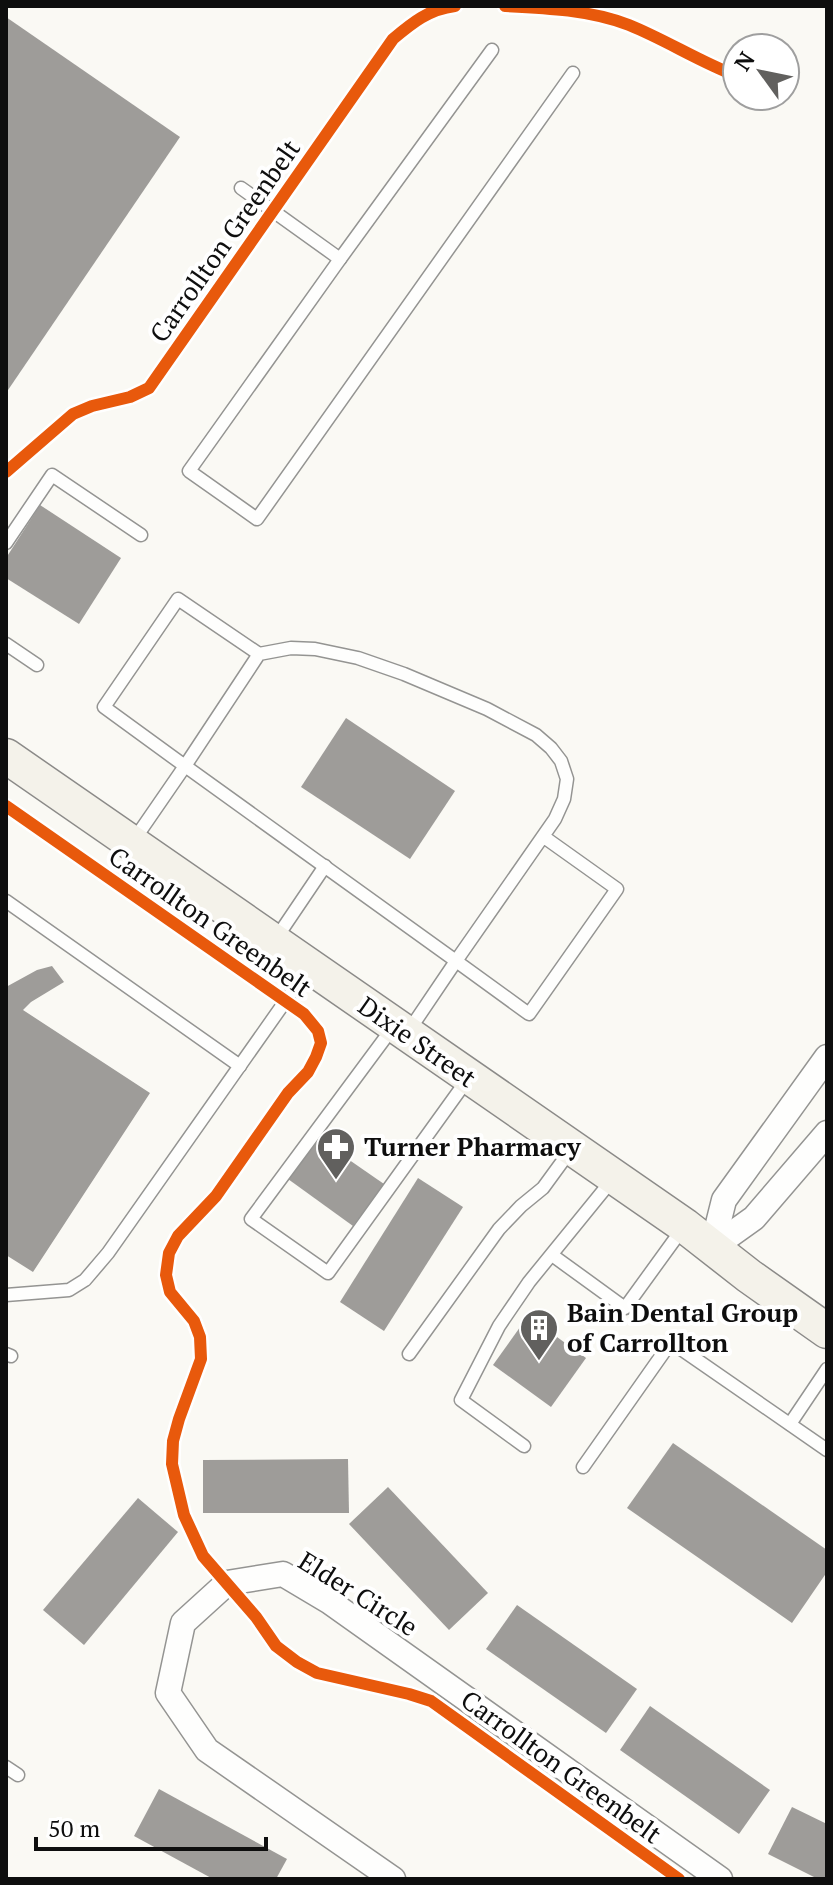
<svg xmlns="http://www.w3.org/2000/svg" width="833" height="1885" font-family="'PT Serif',serif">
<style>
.building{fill:#9e9c99}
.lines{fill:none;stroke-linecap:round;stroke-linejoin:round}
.lane-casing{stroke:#949492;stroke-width:15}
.street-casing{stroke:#949492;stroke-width:27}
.secondary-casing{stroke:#8b8a88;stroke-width:37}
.lane{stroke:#fefefd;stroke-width:12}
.street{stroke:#fefefd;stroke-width:24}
.secondary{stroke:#f4f2ea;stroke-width:34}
.cycleway-casing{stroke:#fff;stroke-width:17}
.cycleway{stroke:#e8590c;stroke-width:12}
.labels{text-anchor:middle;stroke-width:8;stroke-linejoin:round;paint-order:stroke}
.street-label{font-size:26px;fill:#0e0e0e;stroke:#fff}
.poi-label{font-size:26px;font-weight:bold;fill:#0e0e0e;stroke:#fff;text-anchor:start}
</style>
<rect width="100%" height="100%" fill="#faf9f4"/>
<g class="building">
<path d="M6 17 180 137 6 393Z"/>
<path d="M40 505 121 558 79 624 6 578V558Z"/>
<path d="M346 718 455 791 410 859 301 787Z"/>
<path d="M52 966 64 982 31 1002 23 1010 150 1093 33 1272 6 1255V987L37 970Z"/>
<path d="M319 1139 384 1184 353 1226 288 1179Z"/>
<path d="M418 1178 463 1207 384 1331 340 1302Z"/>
<path d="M528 1316 586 1358 551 1407 493 1365Z"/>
<path d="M673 1443 827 1550V1572L792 1623 627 1508Z"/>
<path d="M348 1459 349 1513H203V1460Z"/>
<path d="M388 1487 488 1593 449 1630 349 1524Z"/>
<path d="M138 1498 178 1532 84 1645 43 1610Z"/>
<path d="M517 1605 637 1689 606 1733 486 1649Z"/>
<path d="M650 1706 770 1790 739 1834 620 1750Z"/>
<path d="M159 1789 287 1859 276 1879H213L134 1836Z"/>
<path d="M792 1807 827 1824V1879H818L768 1854Z"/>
</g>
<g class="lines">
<defs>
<g id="lane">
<path d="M241 188 340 259 189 471 257 519 573 73"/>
<path d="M340 259 492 50"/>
<path d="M6 543 52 475 141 535"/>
<path d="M6 644 37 665"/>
<path d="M259 654 178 599 104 707 185 766 259 654 291 648 315 649 358 658 404 674 487 709 536 735 551 748 561 761 567 779 564 799 555 819 456 961 529 1014 617 889 544 837"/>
<path d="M134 840 185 766 456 961 408 1032"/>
<path d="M6 901 240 1066"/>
<path d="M275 940 325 866"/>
<path d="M394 1026 251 1219 328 1273 467 1080"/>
<path d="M552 1255 625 1308 683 1228"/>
<path d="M6 1295 69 1290 85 1280 108 1253 308 969"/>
<path d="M6 1354 11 1356"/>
<path d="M409 1354 499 1229 521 1206 543 1188 570 1151"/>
<path d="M790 1424 827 1369"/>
<path d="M524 1446 461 1400 499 1326 529 1282 612 1180"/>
<path d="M583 1467 671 1342 827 1450"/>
<path d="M6 1767 18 1775"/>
</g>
<g id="street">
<path d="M712 1248 724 1200 827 1057"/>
<path d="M712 1248 754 1218 827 1133"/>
<path d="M393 1879 207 1750 168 1693 183 1623 227 1583 283 1574 330 1602 720 1879"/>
</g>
<path id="secondary" d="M6 756 685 1226 749 1276 827 1331"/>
</defs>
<use href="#lane" class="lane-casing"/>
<use href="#street" class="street-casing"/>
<use href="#secondary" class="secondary-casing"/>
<use href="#lane" class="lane"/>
<use href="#street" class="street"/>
<use href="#secondary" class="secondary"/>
<defs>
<g id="cycleway">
<path d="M505 6C547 8 590 10 629 25 666 40 700 62 737 76"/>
<path d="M6 472 73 414 92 406 130 397 149 388 393 39C412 23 429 9 455 6"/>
<path d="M6 806 304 1014 318 1031 321 1043 316 1057 308 1072 288 1093 216 1196 178 1236 169 1253 166 1275 170 1292 194 1321 200 1337 201 1359 179 1419 173 1441 172 1464 184 1515 203 1556 256 1617 276 1646 297 1662 317 1673 409 1694 431 1701 679 1879"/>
</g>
</defs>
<use href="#cycleway" class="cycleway-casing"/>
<use href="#cycleway" class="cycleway"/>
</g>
<defs>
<symbol id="pharmacy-pin" viewBox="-11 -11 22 30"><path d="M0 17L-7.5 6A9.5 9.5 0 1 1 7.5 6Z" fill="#61605e" stroke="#fff"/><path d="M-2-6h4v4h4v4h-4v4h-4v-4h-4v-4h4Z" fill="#fff"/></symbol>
<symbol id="building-pin" viewBox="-11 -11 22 30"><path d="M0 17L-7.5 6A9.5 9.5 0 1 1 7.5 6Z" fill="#61605e" stroke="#fff"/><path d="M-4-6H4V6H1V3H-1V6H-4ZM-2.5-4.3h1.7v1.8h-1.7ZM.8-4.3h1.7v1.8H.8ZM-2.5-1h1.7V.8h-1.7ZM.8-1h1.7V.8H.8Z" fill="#fff"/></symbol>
</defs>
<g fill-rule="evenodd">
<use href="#pharmacy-pin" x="314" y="1125" width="44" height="60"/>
<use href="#building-pin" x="517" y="1306" width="44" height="60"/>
</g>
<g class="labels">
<g class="street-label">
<text transform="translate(225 241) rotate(-55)" y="9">Carrollton Greenbelt</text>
<text transform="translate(210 922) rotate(35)" y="9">Carrollton Greenbelt</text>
<text transform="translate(417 1042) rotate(35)" y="9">Dixie Street</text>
<text transform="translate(358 1594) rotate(32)" y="9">Elder Circle</text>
<text transform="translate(561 1767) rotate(36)" y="9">Carrollton Greenbelt</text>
</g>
<g class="poi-label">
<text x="364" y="1156">Turner Pharmacy</text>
<text x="567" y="1322">Bain Dental Group<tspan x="567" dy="30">of Carrollton</tspan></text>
</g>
</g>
<rect width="833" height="1885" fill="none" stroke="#0e0e0e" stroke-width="16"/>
<g transform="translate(761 72) rotate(303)"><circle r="38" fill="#ffffff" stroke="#9f9f9f" stroke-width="2"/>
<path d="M0-6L14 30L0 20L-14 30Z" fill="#61605e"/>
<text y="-12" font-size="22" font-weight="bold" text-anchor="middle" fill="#0e0e0e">N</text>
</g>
<path d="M36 1837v12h230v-12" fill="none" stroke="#0e0e0e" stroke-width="4"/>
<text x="48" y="1837" font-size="24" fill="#0e0e0e" stroke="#ffffff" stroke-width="6" paint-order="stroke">50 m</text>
</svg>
